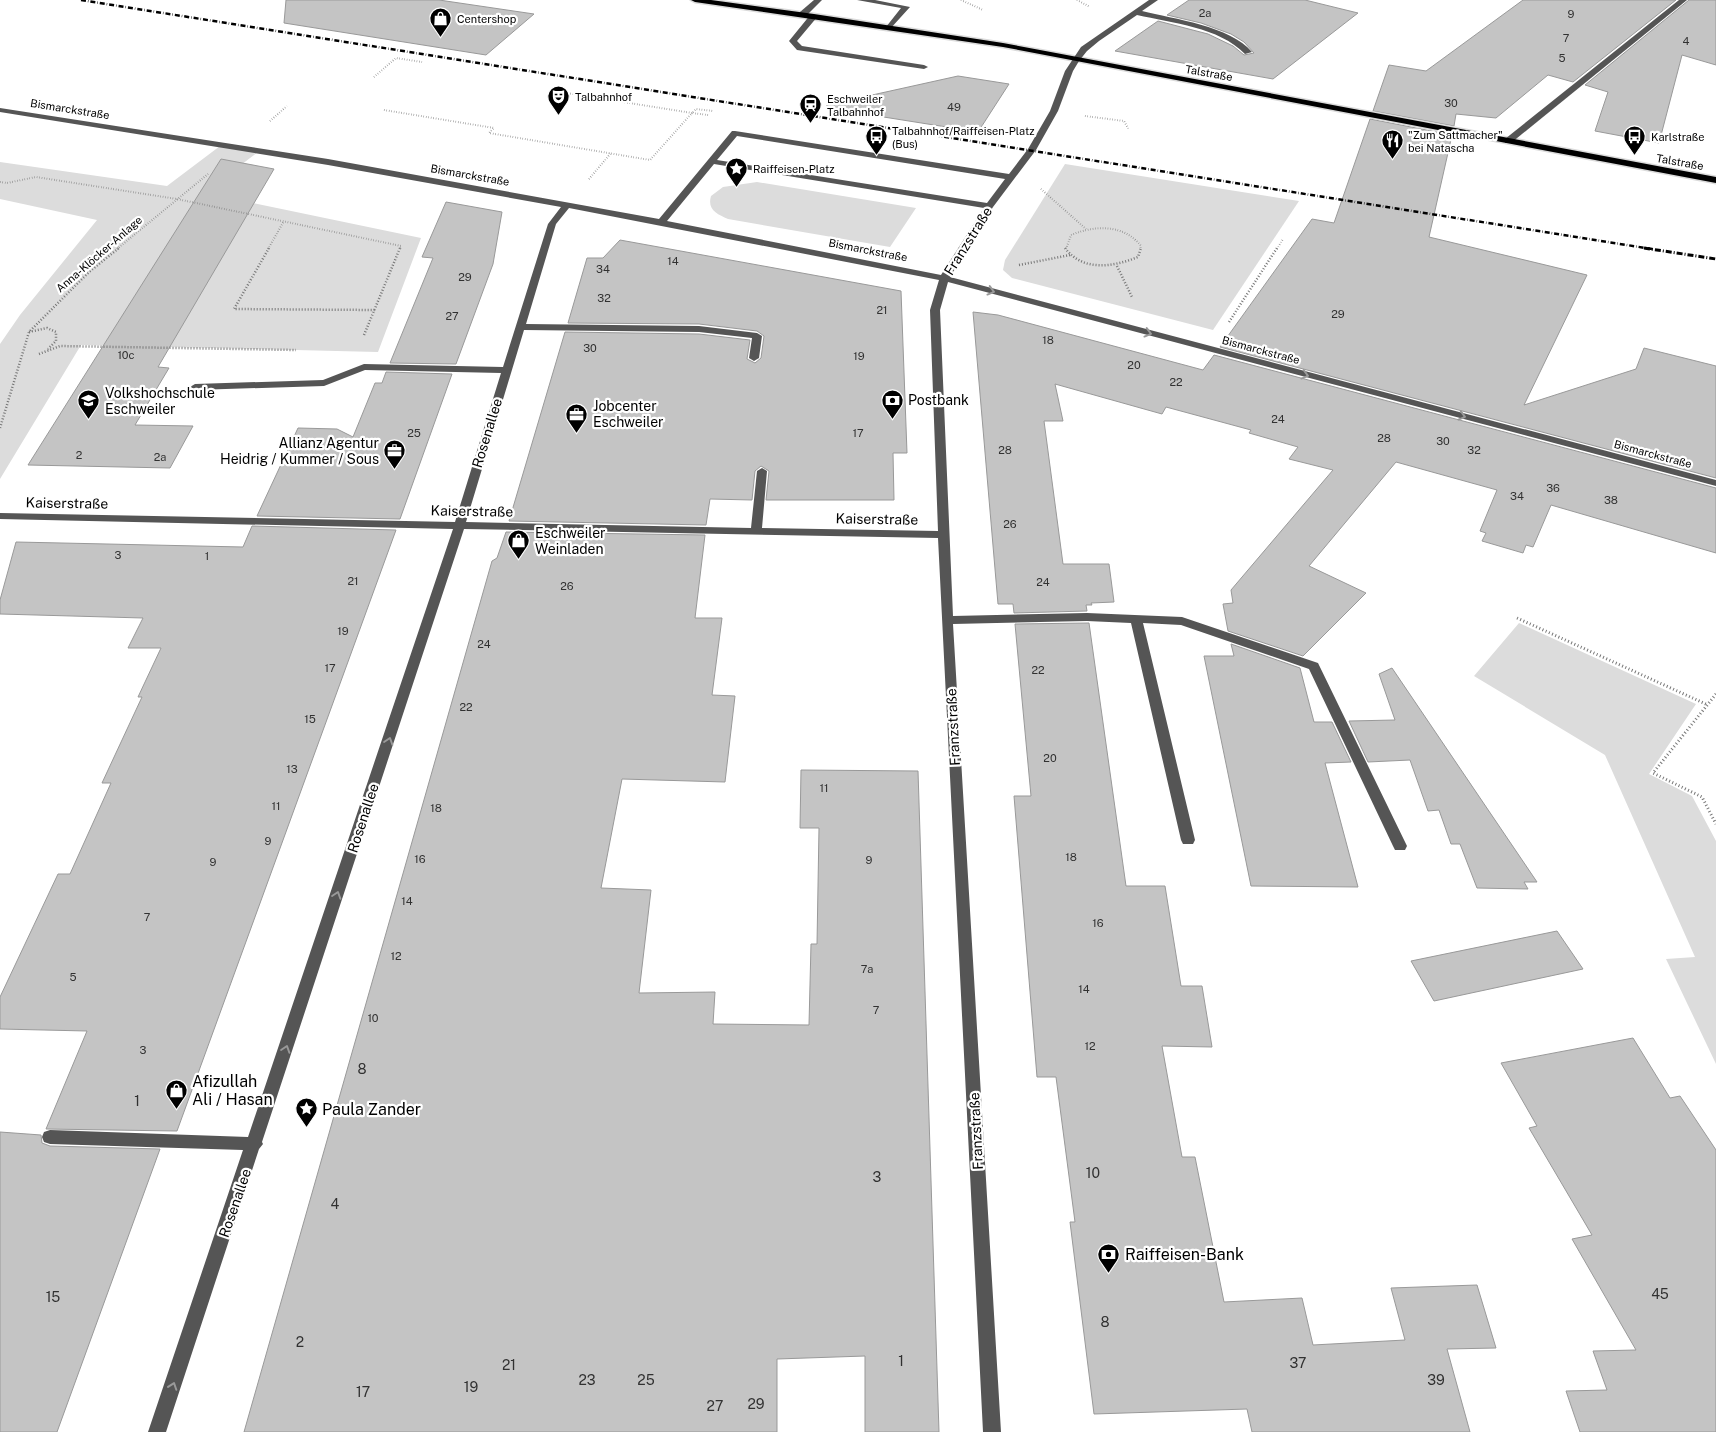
<svg xmlns="http://www.w3.org/2000/svg" width="1716" height="1432" font-family="'Public Sans',sans-serif">
<style>
.green{fill:#dcdcdc}
.building{fill:#c4c4c4;stroke:#999}
.lines{fill:none;stroke-linecap:round;stroke-linejoin:round}
.major-casing{stroke:#dbdbdb;stroke-width:3}
.path-far2{stroke:#777;stroke-width:2;stroke-dasharray:0.5 2;stroke-linecap:butt}
.path-far1{stroke:#777;stroke-width:2.5;stroke-dasharray:1 2;stroke-linecap:butt}
.path{stroke:#777;stroke-width:3;stroke-dasharray:1 2.5;stroke-linecap:butt}
.minor{fill:#555;fill-rule:evenodd}
.major{fill:#000;fill-rule:evenodd}
.rail-far1{stroke:#000;stroke-width:2.5;stroke-dasharray:5 2 0.5 2;stroke-linecap:butt}
.rail{stroke:#000;stroke-width:3;stroke-dasharray:6 2 1 2;stroke-linecap:butt}
.oneway{stroke:#999}
.labels{text-anchor:middle;stroke-width:4.5;stroke-linejoin:round;paint-order:stroke}
.number-label{font-size:11px;fill:#313131}
.far-poi-label{font-size:11px;fill:#000;stroke:#fff;text-anchor:start}
.far-street-label{font-size:11px;fill:#000;stroke:#fff}
.street-label{font-size:14px;fill:#000;stroke:#fff}
.poi-label{font-size:14px;fill:#000;stroke:#fff;text-anchor:start}
.near-number-label{font-size:14px;fill:#313131}
.near-poi-label{font-size:16px;fill:#000;stroke:#fff;text-anchor:start}
</style>
<rect width="100%" height="100%" fill="#fff"/>
<g class="green">
<path d="M220 146 258 152 204 193 421 238 378 352 81 345 0 479V344L20 315 97 220 0 199V162L167 186Z"/>
<path d="M1065 164 1299 201 1213 330 1012 278 1003 270 1005 260Z"/>
<path d="M757 182 916 208 890 247 728 219C717 214 707 210 711 196L723 187Z"/>
<path d="M1519 623 1696 704 1649 774 1692 796 1716 841V1064L1666 959 1695 957 1605 755 1474 676Z"/>
</g>
<g class="building">
<path d="M286 0H439L534 14 486 55 284 23Z"/>
<path d="M1189 0H1305L1358 13 1273 79 1115 51 1158 21 1208 34 1233 46 1244 55 1254 53 1244 42 1231 34 1201 23 1167 15Z"/>
<path d="M1523 0H1676L1573 82 1548 75 1496 118 1456 114 1454 126 1373 111 1389 65 1426 71Z"/>
<path d="M1689 0H1716V65L1682 55 1659 143 1595 131 1608 92 1585 85Z"/>
<path d="M958 76 1009 84 978 132 827 108V105Z"/>
<path d="M1370 119 1452 135 1429 237 1587 275 1524 405 1636 369 1644 348 1716 366V478L1220 347 1312 219 1334 223Z"/>
<path d="M221 159 274 169 158 367 169 368 135 425 193 426 170 468 28 465Z"/>
<path d="M446 202 502 212 493 264 456 364 390 363 433 258 422 257Z"/>
<path d="M620 240 901 291 907 453H893L894 500H766L769 471 761 466 755 471 752 500 710 499 706 525 509 521 565 332 699 334 750 340 747 359 755 363 761 358 764 336 757 331 699 324 568 323 587 258H603Z"/>
<path d="M973 312 998 315 1203 370 1214 355 1716 488V553L1551 505 1533 547 1526 545 1523 553 1482 541 1486 533 1480 531 1497 490 1396 462 1309 566 1366 593 1303 656 1228 631 1223 604 1233 603 1231 590 1333 470 1289 459 1298 447 1249 433 1251 430 1166 407 1162 414 1055 384 1063 421H1044L1063 564H1109L1114 602 1091 603 1092 605H1086L1087 611 1014 613 1013 604H998Z"/>
<path d="M386 372 452 374 400 519 257 516 298 428 337 429 353 437 375 383H382Z"/>
<path d="M252 526 396 530 177 1131 46 1129 87 1031 0 1029V997L58 874H70L111 783H102L142 697H138L161 648H128L143 618 0 614V600L16 542 243 547Z"/>
<path d="M506 532 705 535 695 618H722L712 695 735 696 725 782 622 779 601 888 651 890 639 993 715 992 713 1024 809 1025 811 944H817L819 828H800L801 770 918 771 939 1432H865V1356L777 1359V1432H244L492 561 497 558Z"/>
<path d="M1089 623 1126 886H1165L1181 986H1202L1212 1047 1162 1046 1182 1157H1195L1224 1302 1302 1298 1313 1345 1405 1340 1391 1288 1477 1285 1496 1348 1447 1349 1470 1432H1252L1247 1409 1094 1414 1070 1222H1075L1056 1077H1037L1014 796H1031L1015 624Z"/>
<path d="M1231 644 1300 668 1314 722H1332L1351 762 1325 763 1358 887 1251 886 1204 656H1234Z"/>
<path d="M1392 668 1537 882H1524L1528 889 1477 888 1460 844H1451L1439 810 1428 811 1410 760 1368 762 1349 721 1395 720 1379 674Z"/>
<path d="M1557 931 1583 969 1434 1001 1411 961Z"/>
<path d="M1633 1038 1670 1098 1680 1096 1716 1150V1432H1580L1566 1391 1607 1390 1593 1351 1636 1350 1572 1239 1592 1235 1529 1128 1537 1126 1501 1063Z"/>
<path d="M0 1132 41 1135 42 1143 50 1146 160 1149 57 1432H0Z"/>
</g>
<g class="lines">
<defs>
<path id="major" d="M691 0H711L814 14 1003 43 1716 177V183L1003 47 695 2Z"/>
</defs>
<use href="#major" class="major-casing"/>
<g class="path-far2">
<path d="M961 0 983 10"/>
<path d="M1077 0 1090 7"/>
<path d="M374 77 396 58 422 62"/>
<path d="M384 110 494 128 489 133 650 160 692 113 554 91"/>
<path d="M708 115 692 113 696 109 713 111"/>
<path d="M1085 116 1124 121 1129 130"/>
<path d="M270 121 287 106"/>
<path d="M589 179 611 153"/>
<path d="M0 182 7 183 36 177 177 199 401 246 400 249"/>
<path d="M1041 189 1086 229"/>
<path d="M117 249 208 174"/>
<path d="M268 249 284 221"/>
<path d="M1066 249 1071 235C1095 225 1124 224 1141 246L1140 249"/>
<path d="M1277 249 1283 239"/>
</g>
<g class="path-far1">
<path d="M269 248 234 309 375 310"/>
<path d="M1065 248C1083 272 1113 267 1138 257L1141 248"/>
<path d="M1019 265 1070 255"/>
<path d="M1117 266 1132 297"/>
<path d="M1229 322 1277 248"/>
<path d="M29 332 47 328 56 332V341L48 349"/>
<path d="M364 335 400 248"/>
<path d="M39 354 60 346 296 350"/>
<path d="M0 428 29 332 89 272 119 248"/>
</g>
<g class="path">
<path d="M1517 618 1708 705"/>
<path d="M1716 694 1653 773 1702 797 1716 824"/>
</g>
<g class="minor">
<path d="M814 0H822L806 16H800V12Z"/>
<path d="M857 0H875L910 7 890 29 886 27 901 8Z"/>
<path d="M1149 0H1158L1142 11C1174 19 1230 26 1252 52L1245 54C1219 27 1172 23 1137 15L1099 41 1087 51 1079 61 1073 71 1058 111 1036 150 993 207 950 277 1716 480V486L948 282 940 310 953 616 1087 613 1182 617 1318 663 1407 846 1405 850H1395L1393 846 1309 669 1181 625 1143 623 1195 840 1193 844H1183L1181 840 1131 623 1087 621 953 624 1001 1432H983L938 538 464 529 262 1142 263 1144 259 1149 166 1432H148L243 1150 50 1144 44 1142 42 1137 44 1132 50 1130 248 1137 453 529 0 519V513L455 522 501 373 365 370 324 386 195 390 190 387 195 384 323 380 364 364 503 367 548 224 561 207 328 165 0 112V108L328 159 659 219 732 131H735L1009 174 1028 149 1050 111 1065 71 1081 47ZM737 136 1005 179 987 203 717 160ZM714 164 984 208 941 275 667 221ZM569 208 939 280 930 310 938 531 762 528 767 471 762 468 757 471 751 528 466 522 524 330 699 332 752 338 749 358 754 361 759 358 762 336 757 333 699 326 526 324 556 224Z"/>
<path d="M1679 0H1687L1511 143H1505V139Z"/>
<path d="M811 14 818 16 797 41 802 46 924 65 928 67 924 69 797 50 789 41Z"/>
</g>
<use href="#major" class="major"/>
<path class="rail-far1" d="M81 0 1652 249"/>
<path class="rail" d="M1644 248 1716 259"/>
</g>
<defs><path id="oneway-chevron" d="M-2-3.5L2.5 0L-2 3.5" fill="none" stroke-width="1.6" stroke-linecap="round" stroke-linejoin="round" transform="scale(1.25)"/></defs>
<g class="oneway">
<use href="#oneway-chevron" transform="translate(991 291) rotate(15)"/>
<use href="#oneway-chevron" transform="translate(1148 333) rotate(15)"/>
<use href="#oneway-chevron" transform="translate(1305 375) rotate(15)"/>
<use href="#oneway-chevron" transform="translate(1462 416) rotate(15)"/>
<use href="#oneway-chevron" transform="translate(389 741) rotate(-72)"/>
<use href="#oneway-chevron" transform="translate(337 895) rotate(-72)"/>
<use href="#oneway-chevron" transform="translate(286 1049) rotate(-72)"/>
<use href="#oneway-chevron" transform="translate(173 1386) rotate(-71)"/>
</g>
<defs>
<symbol id="shop-pin" viewBox="-11 -11 22 30"><path d="M0 17L-7.5 6A9.5 9.5 0 1 1 7.5 6Z" fill="#000" stroke="#fff"/><path d="M-5-2.5h2.3a2.7 3.5 0 0 1 5.4 0H5L5.5 6h-11ZM-1.5-2.5h3a1.5 2.3 0 0 0-3 0Z" fill="#fff"/></symbol>
<symbol id="theatre-pin" viewBox="-11 -11 22 30"><path d="M0 17L-7.5 6A9.5 9.5 0 1 1 7.5 6Z" fill="#000" stroke="#fff"/><path d="M-5-5.5Q0-4 5-5.5V0Q5 5 0 6Q-5 5-5 0ZM-3.3-2.5H-1v1.5H-3.3ZM1-2.5H3.3v1.5H1ZM-2.8 1Q0 5.5 2.8 1Z" fill="#fff"/></symbol>
<symbol id="station-pin" viewBox="-11 -11 22 30"><path d="M0 17L-7.5 6A9.5 9.5 0 1 1 7.5 6Z" fill="#000" stroke="#fff"/><path d="M-3-6H3Q5-6 5-4V2Q5 4 3 4L4.5 6H3L1.5 4h-3L-3 6H-4.5L-3 4Q-5 4-5 2V-4Q-5-6-3-6ZM-3.5-4v3h7v-3ZM-3.5 1v1.5H-2V1ZM2 1v1.5H3.5V1Z" fill="#fff"/></symbol>
<symbol id="bus-pin" viewBox="-11 -11 22 30"><path d="M0 17L-7.5 6A9.5 9.5 0 1 1 7.5 6Z" fill="#000" stroke="#fff"/><path d="M-5-6H5V4H4V6H2V4H-2V6H-4V4H-5ZM-3.5-4V0h7V-4ZM-3.5 1.2v1.5H-2V1.2ZM2 1.2v1.5H3.5V1.2Z" fill="#fff"/></symbol>
<symbol id="restaurant-pin" viewBox="-11 -11 22 30"><path d="M0 17L-7.5 6A9.5 9.5 0 1 1 7.5 6Z" fill="#000" stroke="#fff"/><path d="M-5-6h1v4h1v-4h1v4h1v-4h1v5L-1.5 .5V6h-2V.5L-5-1ZM5-6V6H3V1.5H1.5Q1.5-4 5-6Z" fill="#fff"/></symbol>
<symbol id="sight-pin" viewBox="-11 -11 22 30"><path d="M0 17L-7.5 6A9.5 9.5 0 1 1 7.5 6Z" fill="#000" stroke="#fff"/><path d="M0-6L1.8-2.2L6-1.7L2.9 1.2L3.7 5.4L0 3.3L-3.7 5.4L-2.9 1.2L-6-1.7L-1.8-2.2Z" fill="#fff"/></symbol>
<symbol id="bank-pin" viewBox="-11 -11 22 30"><path d="M0 17L-7.5 6A9.5 9.5 0 1 1 7.5 6Z" fill="#000" stroke="#fff"/><path d="M-6-4H6V4H-6ZM0-2.3a2.3 2.3 0 1 0 0 4.6a2.3 2.3 0 1 0 0-4.6Z" fill="#fff"/></symbol>
<symbol id="university-pin" viewBox="-11 -11 22 30"><path d="M0 17L-7.5 6A9.5 9.5 0 1 1 7.5 6Z" fill="#000" stroke="#fff"/><path d="M0-5L7-2L0 1L-7-2ZM-4 1L0 2.5L4 1V4Q0 6-4 4Z" fill="#fff"/></symbol>
<symbol id="office-pin" viewBox="-11 -11 22 30"><path d="M0 17L-7.5 6A9.5 9.5 0 1 1 7.5 6Z" fill="#000" stroke="#fff"/><path d="M-6-3h4V-5.5h4V-3h4V5H-6ZM-1-4.5V-3h2v-1.5ZM-6 0V1H6V0Z" fill="#fff"/></symbol>
</defs>
<g fill-rule="evenodd">
<use href="#shop-pin" x="428" y="6" width="25" height="34"/>
<use href="#theatre-pin" x="546" y="84" width="25" height="34"/>
<use href="#station-pin" x="798" y="92" width="25" height="34"/>
<use href="#bus-pin" x="864" y="124" width="25" height="34"/>
<use href="#bus-pin" x="1622" y="124" width="25" height="34"/>
<use href="#restaurant-pin" x="1380" y="128" width="25" height="34"/>
<use href="#sight-pin" x="724" y="156" width="25" height="34"/>
<use href="#bank-pin" x="880" y="388" width="25" height="34"/>
<use href="#university-pin" x="76" y="388" width="25" height="34"/>
<use href="#office-pin" x="564" y="402" width="25" height="34"/>
<use href="#office-pin" x="382" y="438" width="25" height="34"/>
<use href="#shop-pin" x="506" y="528" width="25" height="34"/>
<use href="#shop-pin" x="164" y="1078" width="25" height="34"/>
<use href="#sight-pin" x="294" y="1096" width="25" height="34"/>
<use href="#bank-pin" x="1096" y="1242" width="25" height="34"/>
</g>
<g class="labels">
<g class="number-label">
<text x="1205" y="17">2a</text>
<text x="1571" y="18">9</text>
<text x="1566" y="42">7</text>
<text x="1686" y="45">4</text>
<text x="1562" y="62">5</text>
<text x="1451" y="107">30</text>
<text x="954" y="111">49</text>
<text x="673" y="265">14</text>
<text x="603" y="273">34</text>
<text x="465" y="281">29</text>
<text x="604" y="302">32</text>
<text x="882" y="314">21</text>
<text x="1338" y="318">29</text>
<text x="452" y="320">27</text>
<text x="1048" y="344">18</text>
<text x="590" y="352">30</text>
<text x="126" y="359">10c</text>
<text x="859" y="360">19</text>
<text x="1134" y="369">20</text>
<text x="1176" y="386">22</text>
<text x="1278" y="423">24</text>
<text x="414" y="437">25</text>
<text x="858" y="437">17</text>
<text x="1384" y="442">28</text>
<text x="1443" y="445">30</text>
<text x="1005" y="454">28</text>
<text x="1474" y="454">32</text>
<text x="79" y="459">2</text>
<text x="160" y="461">2a</text>
<text x="1553" y="492">36</text>
<text x="1517" y="500">34</text>
<text x="1611" y="504">38</text>
<text x="1010" y="528">26</text>
<text x="118" y="559">3</text>
<text x="207" y="560">1</text>
<text x="353" y="585">21</text>
<text x="1043" y="586">24</text>
<text x="567" y="590">26</text>
<text x="343" y="635">19</text>
<text x="484" y="648">24</text>
<text x="330" y="672">17</text>
<text x="1038" y="674">22</text>
<text x="466" y="711">22</text>
<text x="310" y="723">15</text>
<text x="1050" y="762">20</text>
<text x="292" y="773">13</text>
<text x="824" y="792">11</text>
<text x="276" y="810">11</text>
<text x="436" y="812">18</text>
<text x="268" y="845">9</text>
<text x="1071" y="861">18</text>
<text x="420" y="863">16</text>
<text x="869" y="864">9</text>
<text x="213" y="866">9</text>
<text x="407" y="905">14</text>
<text x="147" y="921">7</text>
<text x="1098" y="927">16</text>
<text x="396" y="960">12</text>
<text x="867" y="973">7a</text>
<text x="73" y="981">5</text>
<text x="1084" y="993">14</text>
<text x="876" y="1014">7</text>
<text x="373" y="1022">10</text>
<text x="1090" y="1050">12</text>
<text x="143" y="1054">3</text>
</g>
<g class="far-poi-label">
<text x="457" y="23">Centershop</text>
<text x="575" y="101">Talbahnhof</text>
<text x="827" y="103">Eschweiler<tspan x="827" dy="13">Talbahnhof</tspan></text>
<text x="892" y="135">Talbahnhof/Raiffeisen-Platz<tspan x="892" dy="13">(Bus)</tspan></text>
<text x="1408" y="139">"Zum Sattmacher"<tspan x="1408" dy="13">bei Natascha</tspan></text>
<text x="1651" y="141">Karlstraße</text>
<text x="753" y="173">Raiffeisen-Platz</text>
</g>
<g class="far-street-label">
<text transform="translate(1209 73) rotate(10)" y="4">Talstraße</text>
<text transform="translate(70 109) rotate(9)" y="4">Bismarckstraße</text>
<text transform="translate(1680 162) rotate(10)" y="4">Talstraße</text>
<text transform="translate(470 175) rotate(10)" y="4">Bismarckstraße</text>
<text transform="translate(868 250) rotate(11)" y="4">Bismarckstraße</text>
<text transform="translate(99 254) rotate(-41)" y="4">Anna-Klöcker-Anlage</text>
<text transform="translate(1261 350) rotate(15)" y="4">Bismarckstraße</text>
<text transform="translate(1653 454) rotate(15)" y="4">Bismarckstraße</text>
</g>
<g class="street-label">
<text transform="translate(968 241) rotate(-58)" y="5">Franzstraße</text>
<text transform="translate(487 433) rotate(-73)" y="5">Rosenallee</text>
<text transform="translate(67 503) rotate(1)" y="5">Kaiserstraße</text>
<text transform="translate(472 511) rotate(1)" y="5">Kaiserstraße</text>
<text transform="translate(877 519) rotate(1)" y="5">Kaiserstraße</text>
<text transform="translate(953 727) rotate(-93)" y="5">Franzstraße</text>
<text transform="translate(363 818) rotate(-72)" y="5">Rosenallee</text>
<text transform="translate(976 1131) rotate(-93)" y="5">Franzstraße</text>
<text transform="translate(235 1203) rotate(-71)" y="5">Rosenallee</text>
</g>
<g class="poi-label">
<text x="105" y="398">Volkshochschule<tspan x="105" dy="16">Eschweiler</tspan></text>
<text x="908" y="405">Postbank</text>
<text x="593" y="411">Jobcenter<tspan x="593" dy="16">Eschweiler</tspan></text>
<text x="379" y="448" text-anchor="end">Allianz Agentur<tspan x="379" dy="16">Heidrig / Kummer / Sous</tspan></text>
<text x="535" y="538">Eschweiler<tspan x="535" dy="16">Weinladen</tspan></text>
</g>
<g class="near-number-label">
<text x="362" y="1074">8</text>
<text x="137" y="1106">1</text>
<text x="1093" y="1178">10</text>
<text x="877" y="1182">3</text>
<text x="335" y="1209">4</text>
<text x="1660" y="1299">45</text>
<text x="53" y="1302">15</text>
<text x="1105" y="1327">8</text>
<text x="300" y="1347">2</text>
<text x="901" y="1366">1</text>
<text x="1298" y="1368">37</text>
<text x="509" y="1370">21</text>
<text x="587" y="1385">23</text>
<text x="646" y="1385">25</text>
<text x="1436" y="1385">39</text>
<text x="471" y="1392">19</text>
<text x="363" y="1397">17</text>
<text x="756" y="1409">29</text>
<text x="715" y="1411">27</text>
</g>
<g class="near-poi-label">
<text x="192" y="1087">Afizullah<tspan x="192" dy="18">Ali / Hasan</tspan></text>
<text x="322" y="1115">Paula Zander</text>
<text x="1125" y="1260">Raiffeisen-Bank</text>
</g>
</g>
</svg>
